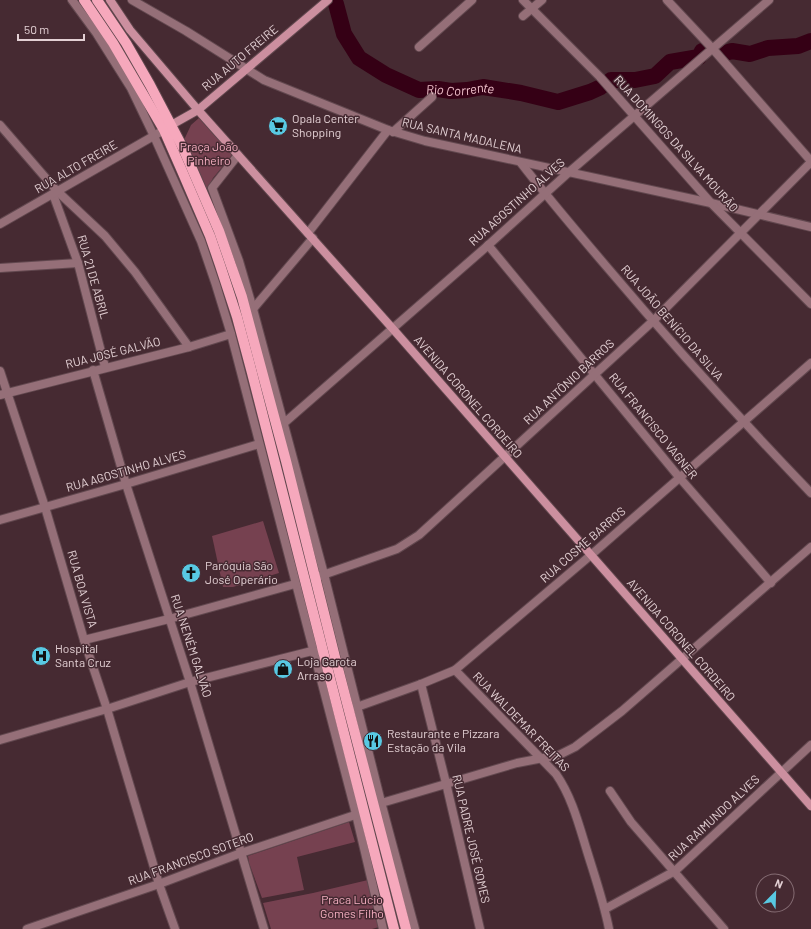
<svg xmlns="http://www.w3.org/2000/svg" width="811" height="929" font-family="Barlow,sans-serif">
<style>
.green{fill:#764150}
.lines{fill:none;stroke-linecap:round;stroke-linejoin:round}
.river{stroke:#350015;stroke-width:16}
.street-casing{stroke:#62484f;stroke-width:10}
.secondary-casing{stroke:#62484f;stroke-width:10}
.primary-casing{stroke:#62484f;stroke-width:12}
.street{stroke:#956f78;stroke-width:8}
.secondary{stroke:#cc8f9f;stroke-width:8}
.primary{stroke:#f6a8bc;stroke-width:10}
.labels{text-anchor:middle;stroke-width:3;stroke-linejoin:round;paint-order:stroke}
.street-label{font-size:12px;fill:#e3d0d4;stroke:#462a32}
.poi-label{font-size:12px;fill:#e3d0d4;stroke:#462a32;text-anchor:start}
.park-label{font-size:12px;fill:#f5afc1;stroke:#462a32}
.water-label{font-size:13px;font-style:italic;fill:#f1c1cc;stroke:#462a32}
</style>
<rect width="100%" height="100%" fill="#462a32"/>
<g class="green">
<path d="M199 118 232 155 213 178 209 186 219 214H216L184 140 191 125Z"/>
<path d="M263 521 279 573 233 587H223L212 536Z"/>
<path d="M349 822 355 842 297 857 304 890 262 898 249 863 248 856Z"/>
<path d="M368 880 379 927 372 929H271L263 903 313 893Z"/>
</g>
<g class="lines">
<g class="river">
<path id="s1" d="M336 4 344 34 359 58 386 75 419 90 438 89 451 91 467 90 483 87 521 93 558 102 590 92 601 87"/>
<path d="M725 53 732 51 750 54 768 48 798 46 811 41"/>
<path d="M611 80H635L655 76 670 62 699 57 702 51"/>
</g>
<defs>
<g id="street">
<path d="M72 0 97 34 131 88 154 136 201 241 216 285 231 334 356 814 383 929"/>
<path d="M132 0 186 31 264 80 388 130 425 141 711 203 811 227"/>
<path d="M523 0 600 77 711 203 811 304"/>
<path d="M667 0 712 48 811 161"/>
<path d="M523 16 542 0"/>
<path d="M419 47 472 0"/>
<path d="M0 125 57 191 105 236 135 272 189 347"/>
<path d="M393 132 432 97"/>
<path d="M238 155 212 188 239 261 253 309 324 574 381 802 415 929"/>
<path d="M521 163C548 198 577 232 606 266 672 344 740 419 811 493"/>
<path d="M53 194 78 263 105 367"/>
<path d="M0 224 164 130"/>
<path d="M308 233 388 130"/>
<path d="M488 245 679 477 771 583"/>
<path d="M0 268 78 263"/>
<path d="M253 309 313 238"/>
<path d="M93 370 126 484 190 682 264 929"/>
<path d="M0 371 45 507 84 640 107 709 159 884 175 929"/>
<path d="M0 395 189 347 231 334"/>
<path d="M283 424 485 248 568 173 769 0"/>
<path d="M0 520 126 484 259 444"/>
<path d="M320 576 397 549 419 535 653 321 811 162"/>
<path d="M84 640 169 619 295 584"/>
<path d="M455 670 556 774C572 797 579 825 587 851 595 877 604 903 609 929"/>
<path d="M421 684 446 783 480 929"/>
<path d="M354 708 421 684 455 670 591 555 811 363"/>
<path d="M0 740 107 709 190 682 312 651 316 652"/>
<path d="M610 791 631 822 724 929"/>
<path d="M378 804 517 763 559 755 575 747 622 711 811 547"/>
<path d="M605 909 675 871 811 745"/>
<path d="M27 929 159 884 241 853 361 813"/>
</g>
<g id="secondary">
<path d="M110 0 130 30 198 110 393 329 811 806"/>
<path d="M166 128 198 110 328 0"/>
</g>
<g id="primary">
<path d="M84 0 113 43 164 130 182 171 210 236 220 265 237 317 252 373 394 929"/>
<path d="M97 0 126 43 150 85 183 148 219 231 242 297 286 461 335 657 406 929"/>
</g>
</defs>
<use href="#street" class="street-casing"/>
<use href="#secondary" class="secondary-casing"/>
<use href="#primary" class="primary-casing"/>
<use href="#street" class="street"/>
<use href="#secondary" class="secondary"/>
<use href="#primary" class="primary"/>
</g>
<defs>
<symbol id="supermarket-disc" viewBox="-11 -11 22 22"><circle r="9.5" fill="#58c9e3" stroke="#462a32"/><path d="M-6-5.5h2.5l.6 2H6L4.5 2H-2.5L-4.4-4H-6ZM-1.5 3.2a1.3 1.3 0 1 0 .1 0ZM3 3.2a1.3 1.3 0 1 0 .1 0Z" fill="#111"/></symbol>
<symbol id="church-disc" viewBox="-11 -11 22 22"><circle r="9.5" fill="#58c9e3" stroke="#462a32"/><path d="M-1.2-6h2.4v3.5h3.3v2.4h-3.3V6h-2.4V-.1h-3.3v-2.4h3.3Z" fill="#111"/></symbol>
<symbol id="hospital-disc" viewBox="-11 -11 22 22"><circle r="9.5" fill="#58c9e3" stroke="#462a32"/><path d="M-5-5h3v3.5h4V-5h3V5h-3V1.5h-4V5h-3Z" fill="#111"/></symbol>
<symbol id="shop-disc" viewBox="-11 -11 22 22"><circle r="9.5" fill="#58c9e3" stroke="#462a32"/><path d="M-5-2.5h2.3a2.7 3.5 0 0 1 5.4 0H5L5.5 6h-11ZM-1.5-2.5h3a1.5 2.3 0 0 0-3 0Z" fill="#111"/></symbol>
<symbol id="restaurant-disc" viewBox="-11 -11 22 22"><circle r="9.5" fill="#58c9e3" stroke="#462a32"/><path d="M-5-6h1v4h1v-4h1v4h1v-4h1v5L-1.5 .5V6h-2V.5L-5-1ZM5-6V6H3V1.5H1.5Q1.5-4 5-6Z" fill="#111"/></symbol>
</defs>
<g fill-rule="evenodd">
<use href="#supermarket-disc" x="267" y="115" width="22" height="22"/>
<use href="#church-disc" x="180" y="562" width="22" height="22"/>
<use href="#hospital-disc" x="30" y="645" width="22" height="22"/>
<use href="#shop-disc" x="272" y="658" width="22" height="22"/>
<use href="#restaurant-disc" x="362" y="730" width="22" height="22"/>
</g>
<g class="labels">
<g class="street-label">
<text transform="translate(240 58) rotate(-40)" y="4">RUA AUTO FREIRE</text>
<text transform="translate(462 136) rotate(13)" y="4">RUA SANTA MADALENA</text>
<text transform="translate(676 144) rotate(48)" y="4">RUA DOMINGOS DA SILVA MOURÃO</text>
<text transform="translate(76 167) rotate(-30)" y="4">RUA ALTO FREIRE</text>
<text transform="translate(517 202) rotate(-42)" y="4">RUA AGOSTINHO ALVES</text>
<text transform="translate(93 277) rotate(74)" y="4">RUA 21 DE ABRIL</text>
<text transform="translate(672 323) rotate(49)" y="4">RUA JOÃO BENÍCIO DA SILVA</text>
<text transform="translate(113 353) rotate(-14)" y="4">RUA JOSÉ GALVÃO</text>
<text transform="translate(569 382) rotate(-43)" y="4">RUA ANTÔNIO BARROS</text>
<text transform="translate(468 397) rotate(49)" y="4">AVENIDA CORONEL CORDEIRO</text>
<text transform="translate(653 426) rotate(51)" y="4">RUA FRANCISCO VAGNER</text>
<text transform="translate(126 471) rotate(-16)" y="4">RUA AGOSTINHO ALVES</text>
<text transform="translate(583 545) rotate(-41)" y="4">RUA COSME BARROS</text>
<text transform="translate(82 589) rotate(74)" y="4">RUA BOA VISTA</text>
<text transform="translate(681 640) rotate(49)" y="4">AVENIDA CORONEL CORDEIRO</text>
<text transform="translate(191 646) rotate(72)" y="4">RUA NENÉM GALVÃO</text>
<text transform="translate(521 722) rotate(46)" y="4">RUA WALDEMAR FREITAS</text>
<text transform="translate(714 818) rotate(-43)" y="4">RUA RAIMUNDO ALVES</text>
<text transform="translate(471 839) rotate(77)" y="4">RUA PADRE JOSÉ GOMES</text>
<text transform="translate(191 859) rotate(-20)" y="4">RUA FRANCISCO SOTERO</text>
</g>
<g class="poi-label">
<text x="292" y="123">Opala Center<tspan x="292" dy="14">Shopping</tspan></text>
<text x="205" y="570">Paróquia São<tspan x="205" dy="14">José Operário</tspan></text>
<text x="55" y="653">Hospital<tspan x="55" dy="14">Santa Cruz</tspan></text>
<text x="297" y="666">Loja Garota<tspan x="297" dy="14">Arraso</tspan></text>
<text x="387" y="738">Restaurante e Pizzara<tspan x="387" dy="14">Estação da Vila</tspan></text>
</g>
<g class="park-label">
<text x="209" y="151">Praça João<tspan x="209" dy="14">Pinheiro</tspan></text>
<text x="352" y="904">Praca Lúcio<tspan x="352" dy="14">Gomes Filho</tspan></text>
</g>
<g class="water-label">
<text dy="5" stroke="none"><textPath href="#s1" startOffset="169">Rio Corrente</textPath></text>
</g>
</g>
<g transform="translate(775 893) rotate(23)"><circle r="19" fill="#462a32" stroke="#856c73"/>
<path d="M0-3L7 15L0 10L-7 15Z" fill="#58c9e3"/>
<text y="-6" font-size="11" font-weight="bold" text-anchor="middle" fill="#e3d0d4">N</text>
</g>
<path d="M18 34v6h66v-6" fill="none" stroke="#e3d0d4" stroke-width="2"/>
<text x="24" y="34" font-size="12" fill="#e3d0d4" stroke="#462a32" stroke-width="3" paint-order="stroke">50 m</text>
</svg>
